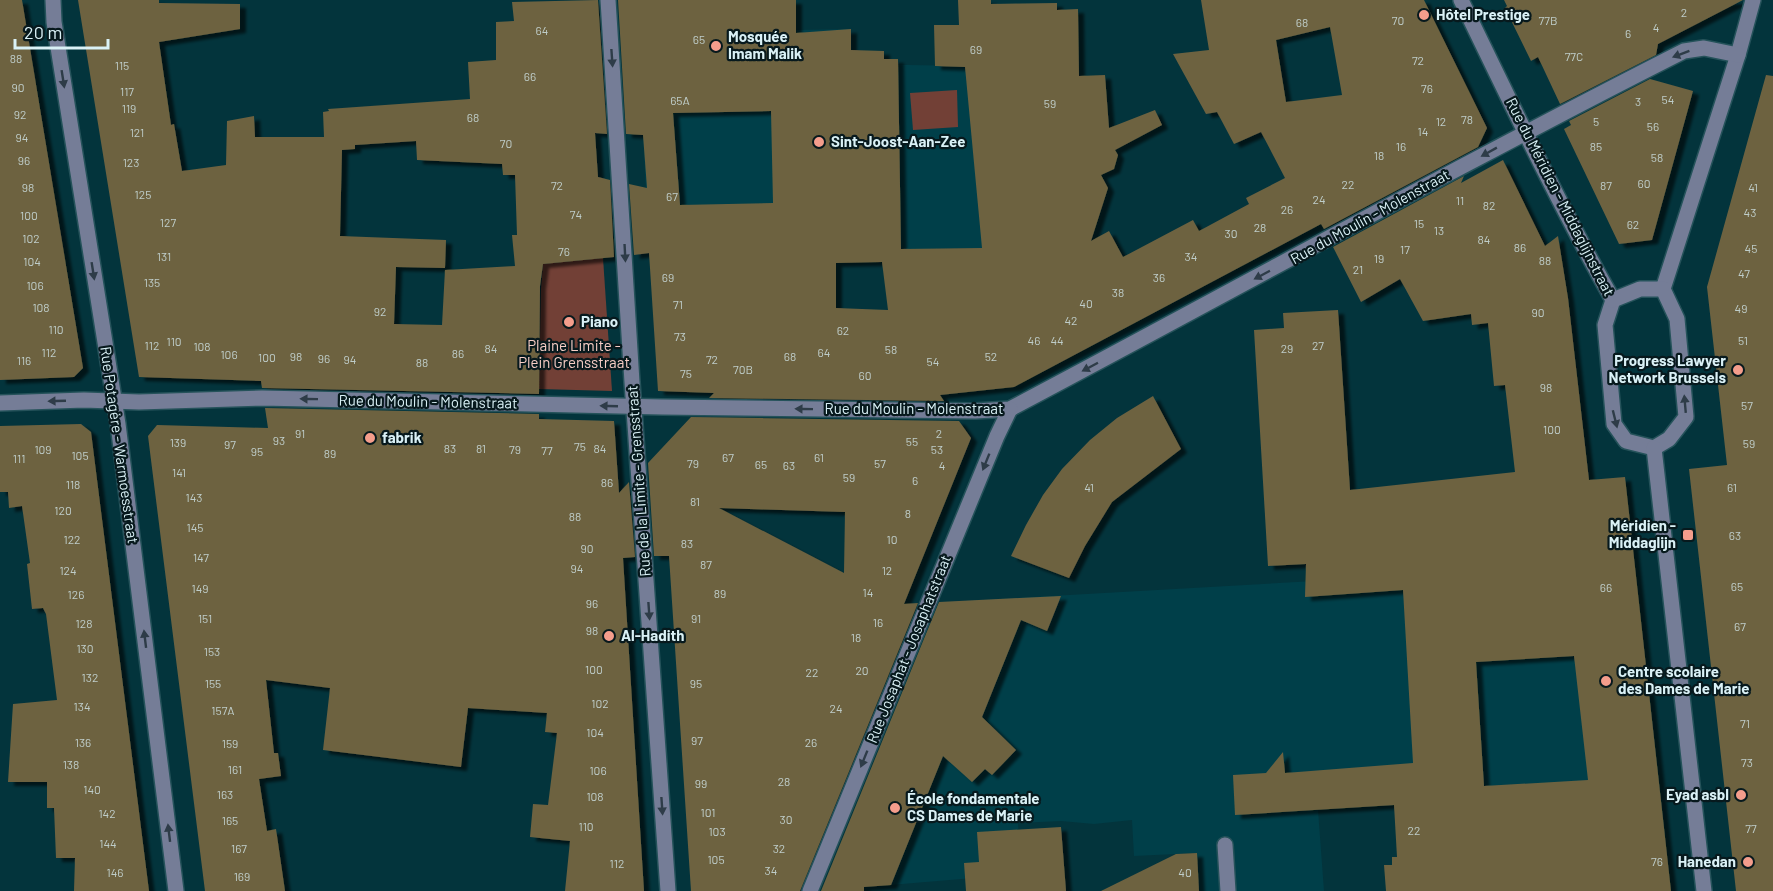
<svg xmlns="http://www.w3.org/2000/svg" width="1773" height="891" font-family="Barlow,sans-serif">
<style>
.built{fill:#003f49}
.green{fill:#724036}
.building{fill:#6d6241;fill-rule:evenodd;filter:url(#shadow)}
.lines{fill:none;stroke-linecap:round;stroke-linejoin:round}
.minor-casing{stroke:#25525a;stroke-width:18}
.minor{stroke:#757d97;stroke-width:15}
.oneway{fill:#2e3c48}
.poi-dot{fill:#f49d8c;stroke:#07191d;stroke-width:2}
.labels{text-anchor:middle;stroke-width:4.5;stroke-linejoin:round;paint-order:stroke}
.number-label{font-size:12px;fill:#bfcdc9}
.poi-label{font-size:15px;font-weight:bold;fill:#daf1f6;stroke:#07191d;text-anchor:start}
.street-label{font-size:15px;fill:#daf1f6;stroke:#07191d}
.park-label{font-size:15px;fill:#f7cdc5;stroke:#07191d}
</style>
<defs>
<filter id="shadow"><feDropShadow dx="6" dy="4" stdDeviation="1.5" flood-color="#0009"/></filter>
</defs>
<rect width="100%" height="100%" fill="#03343c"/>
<g class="built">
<path d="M851 29 852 64 965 66 1007 248 762 251 649 257 644 149 638 70 797 63 796 30Z"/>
<path d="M1403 576 1640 612 1666 837 1508 848 1431 803 1318 810 1324 891H1199L1197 853 1134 856 1132 820 1094 824 1061 821 1018 823 1021 874 890 885 948 602Z"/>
</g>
<g class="green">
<path d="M957 90 958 127 913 130 910 93Z"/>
<path d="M603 258 612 391 539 389 541 289 543 264Z"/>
</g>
<g class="building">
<path d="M0 0H22L83 368 74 377 0 380Z"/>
<path d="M78 0H159V3L240 4V29L159 42 171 125 174 124 182 171 226 165 227 121 254 116 255 137H324L323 112 329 111 328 109 470 99 468 62 496 60V22L514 21 512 2 598 0 607 134 595 133 598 177 610 180 614 257 543 264 540 286 539 394 262 388 261 381 139 377ZM416 141 417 160 502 164 503 175H515L517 235H512L515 266 445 270 442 325 394 324 396 267 445 268 446 240 340 236 342 150 355 149V145Z"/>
<path d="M618 0H796V33L851 29V50L884 51V59H898L901 249 982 248 965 67 935 66 934 25H959L958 0H991V4L1057 3V10L1078 9 1079 76 1105 75 1109 128 1155 110 1162 125 1115 150 1118 155 1114 169 1101 175 1108 188 1091 241 1109 231 1123 257 1193 220 1199 231 1249 204 1246 198 1285 178 1261 132 1234 144 1217 112 1206 114 1173 54 1209 50 1201 0H1424L1487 128 1478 147 1324 229 1321 224 1014 387 940 395 944 401 709 398 714 393 658 391 649 253 634 255 629 184 647 188 643 135 626 134ZM1330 27 1342 95 1286 102 1276 40ZM771 111 773 203 680 205 673 113ZM882 262 888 310 836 308V263Z"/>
<path d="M1504 0H1743L1658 44 1656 55 1560 104 1538 57 1531 61 1505 8 1507 6Z"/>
<path d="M1766 75 1773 76V891H1736L1689 469 1727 465 1707 287Z"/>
<path d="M1650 79 1693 91 1652 240 1619 244 1564 129 1571 125 1569 121Z"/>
<path d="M1503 160 1545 246 1558 236 1568 298 1589 480 1625 477 1671 891H1386L1384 865H1392V857H1397L1394 805 1235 815 1233 775 1266 773 1283 752 1285 773 1413 763 1403 590 1305 597 1306 564 1268 566 1254 330 1284 328 1283 313 1338 310 1350 490 1515 472 1505 385 1494 386 1488 323 1472 325 1471 314 1423 321 1400 279 1361 302 1333 247 1464 176 1461 183ZM1574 656 1588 780 1484 786 1476 662Z"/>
<path d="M1153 396 1181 449 1112 502 1085 546 1069 578 1011 556 1026 525 1043 495 1062 469 1090 440 1117 418Z"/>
<path d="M265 408 539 414V419L614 421 619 493 629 482 635 557 623 558 644 891H565L570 841 530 837 533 804 548 805 557 733 545 732 547 713 468 708 461 767 323 750 330 688 266 680 274 753H278L281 776 259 779 267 831 276 829 285 891H205L148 436 157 425 268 428Z"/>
<path d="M691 417 959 421 971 438 904 604 918 603 800 891H691L669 556H654L648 463ZM719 508 845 512 844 573Z"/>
<path d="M81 424 91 432 149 891H74L75 858H56L54 808H47V782H8L13 704 57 700 46 614 43 608 32 609 27 564 30 563 22 506 9 508 8 492H0V426Z"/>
<path d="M1061 596 1047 631 1021 620 982 717 1016 750 992 775 985 769 972 782 943 756 891 885 864 887V891H821L939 602Z"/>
<path d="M1061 827 1066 891H966L964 863 979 862 977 832Z"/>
<path d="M1197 853 1199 891H1101L1176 854Z"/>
</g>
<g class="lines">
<defs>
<g id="minor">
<path d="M53 0 54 22 118 424 176 891"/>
<path d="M608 0 632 382 668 891"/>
<path d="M1461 0C1510 101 1558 203 1613 300L1605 325 1614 424 1626 441 1654 448"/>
<path d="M1663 289 1738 55 1753 0"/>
<path d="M1613 300 1640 289H1663L1677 319 1686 417 1669 439 1654 448"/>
<path d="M0 403 84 400 139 402 262 398 662 407 975 411 1010 409C1235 290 1457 166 1684 51L1704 48 1738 55"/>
<path d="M1654 448 1704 891"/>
<path d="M1225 845 1228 891"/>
<path d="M810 891 997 436 1010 409"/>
</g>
</defs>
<use href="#minor" class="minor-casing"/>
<use href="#minor" class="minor"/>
</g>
<defs><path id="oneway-solid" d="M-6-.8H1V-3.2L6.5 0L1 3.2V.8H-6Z" transform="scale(1.5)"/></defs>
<g class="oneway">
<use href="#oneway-solid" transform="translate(1681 54) rotate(159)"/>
<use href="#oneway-solid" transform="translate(612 58) rotate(86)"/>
<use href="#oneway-solid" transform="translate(63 79) rotate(81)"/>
<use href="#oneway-solid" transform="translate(1489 152) rotate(151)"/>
<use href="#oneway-solid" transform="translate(625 253) rotate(87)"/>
<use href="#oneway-solid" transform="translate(93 271) rotate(81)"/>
<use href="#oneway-solid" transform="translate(1262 275) rotate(152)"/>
<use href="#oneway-solid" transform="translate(1090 367) rotate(152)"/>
<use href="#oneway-solid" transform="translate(309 399) rotate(-179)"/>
<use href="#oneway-solid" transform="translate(57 401) rotate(178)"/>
<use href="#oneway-solid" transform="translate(1685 404) rotate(-95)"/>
<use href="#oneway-solid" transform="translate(609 406) rotate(-178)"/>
<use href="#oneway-solid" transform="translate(804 409) rotate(-179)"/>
<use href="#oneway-solid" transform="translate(1615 419) rotate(76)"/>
<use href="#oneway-solid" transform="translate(986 462) rotate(112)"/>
<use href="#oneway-solid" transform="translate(649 611) rotate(86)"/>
<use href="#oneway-solid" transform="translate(145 639) rotate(-97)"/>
<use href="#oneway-solid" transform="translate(864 759) rotate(112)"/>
<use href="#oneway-solid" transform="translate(662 806) rotate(86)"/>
<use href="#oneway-solid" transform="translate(169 833) rotate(-97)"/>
</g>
<g class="poi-dot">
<circle cx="1424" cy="15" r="6"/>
<circle cx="716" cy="46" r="6"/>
<circle cx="819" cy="142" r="6"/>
<circle cx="569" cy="322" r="6"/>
<circle cx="1738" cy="370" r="6"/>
<circle cx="370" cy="438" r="6"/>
<rect x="1682" y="529" width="12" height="12" rx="3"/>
<circle cx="609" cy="636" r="6"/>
<circle cx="1606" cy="681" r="6"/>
<circle cx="1741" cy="795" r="6"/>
<circle cx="895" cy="808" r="6"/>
<circle cx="1748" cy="862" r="6"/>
</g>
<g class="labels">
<g class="number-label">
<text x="1684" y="17">2</text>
<text x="1398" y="25">70</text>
<text x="1548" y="25">77B</text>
<text x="1302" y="27">68</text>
<text x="1656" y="32">4</text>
<text x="542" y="35">64</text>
<text x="1628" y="38">6</text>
<text x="699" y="44">65</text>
<text x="976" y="54">69</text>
<text x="1574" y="61">77C</text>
<text x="16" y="63">88</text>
<text x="1418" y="65">72</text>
<text x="122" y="70">115</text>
<text x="530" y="81">66</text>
<text x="18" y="92">90</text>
<text x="1427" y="93">76</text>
<text x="127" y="96">117</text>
<text x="1668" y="104">54</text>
<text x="680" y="105">65A</text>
<text x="1638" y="106">3</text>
<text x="1050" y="108">59</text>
<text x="129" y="113">119</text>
<text x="20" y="119">92</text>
<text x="473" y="122">68</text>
<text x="1467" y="124">78</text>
<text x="1441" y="126">12</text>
<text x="1596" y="126">5</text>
<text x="1653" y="131">56</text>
<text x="1423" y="136">14</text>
<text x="137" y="137">121</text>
<text x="22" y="142">94</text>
<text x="506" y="148">70</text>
<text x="1401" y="151">16</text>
<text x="1596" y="151">85</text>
<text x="1379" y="160">18</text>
<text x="1657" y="162">58</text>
<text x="24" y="165">96</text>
<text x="131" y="167">123</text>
<text x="1644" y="188">60</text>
<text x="1348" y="189">22</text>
<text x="557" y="190">72</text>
<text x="1606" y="190">87</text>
<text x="28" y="192">98</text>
<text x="1753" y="192">41</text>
<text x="143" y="199">125</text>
<text x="672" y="201">67</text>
<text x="1319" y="204">24</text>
<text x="1460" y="205">11</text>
<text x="1489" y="210">82</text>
<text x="1287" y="214">26</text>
<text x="1750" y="217">43</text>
<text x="576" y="219">74</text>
<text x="29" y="220">100</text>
<text x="168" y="227">127</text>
<text x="1419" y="228">15</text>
<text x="1633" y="229">62</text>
<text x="1260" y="232">28</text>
<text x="1439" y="235">13</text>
<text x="1231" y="238">30</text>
<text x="31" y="243">102</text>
<text x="1484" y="244">84</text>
<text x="1520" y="252">86</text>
<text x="1751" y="253">45</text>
<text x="1405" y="254">17</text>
<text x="564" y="256">76</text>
<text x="164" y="261">131</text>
<text x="1191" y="261">34</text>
<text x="1379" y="263">19</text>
<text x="1545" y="265">88</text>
<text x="32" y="266">104</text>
<text x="1358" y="274">21</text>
<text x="1744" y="278">47</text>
<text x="668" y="282">69</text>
<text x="1159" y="282">36</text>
<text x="152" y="287">135</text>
<text x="35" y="290">106</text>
<text x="1118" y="297">38</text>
<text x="1086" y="308">40</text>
<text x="678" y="309">71</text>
<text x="41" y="312">108</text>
<text x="1741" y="313">49</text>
<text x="380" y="316">92</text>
<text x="1538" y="317">90</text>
<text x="1071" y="325">42</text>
<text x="56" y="334">110</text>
<text x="843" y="335">62</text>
<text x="680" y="341">73</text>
<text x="1034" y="345">46</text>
<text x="1057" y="345">44</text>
<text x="1743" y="345">51</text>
<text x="174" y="346">110</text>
<text x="152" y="350">112</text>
<text x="1318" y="350">27</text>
<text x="202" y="351">108</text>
<text x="491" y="353">84</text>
<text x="1287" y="353">29</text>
<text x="891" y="354">58</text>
<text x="49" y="357">112</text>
<text x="824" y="357">64</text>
<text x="458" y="358">86</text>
<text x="229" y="359">106</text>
<text x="296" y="361">98</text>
<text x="790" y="361">68</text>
<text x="991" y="361">52</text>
<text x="267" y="362">100</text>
<text x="324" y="363">96</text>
<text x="350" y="364">94</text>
<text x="712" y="364">72</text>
<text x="24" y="365">116</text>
<text x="933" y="366">54</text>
<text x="422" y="367">88</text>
<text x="743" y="374">70B</text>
<text x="686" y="378">75</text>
<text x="865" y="380">60</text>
<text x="1546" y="392">98</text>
<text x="1747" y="410">57</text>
<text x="1552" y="434">100</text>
<text x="300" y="438">91</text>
<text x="939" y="438">2</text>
<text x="279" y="445">93</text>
<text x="912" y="446">55</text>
<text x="178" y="447">139</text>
<text x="1749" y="448">59</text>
<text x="230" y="449">97</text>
<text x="580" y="451">75</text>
<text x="450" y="453">83</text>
<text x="481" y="453">81</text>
<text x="600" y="453">84</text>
<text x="43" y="454">109</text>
<text x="515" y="454">79</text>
<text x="937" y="454">53</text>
<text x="547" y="455">77</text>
<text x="257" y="456">95</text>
<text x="330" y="458">89</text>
<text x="80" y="460">105</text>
<text x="728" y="462">67</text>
<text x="819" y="462">61</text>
<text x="19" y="463">111</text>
<text x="693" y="468">79</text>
<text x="880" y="468">57</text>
<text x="761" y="469">65</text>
<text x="789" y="470">63</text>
<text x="942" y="470">4</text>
<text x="179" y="477">141</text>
<text x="849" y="482">59</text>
<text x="915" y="485">6</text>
<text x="607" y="487">86</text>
<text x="73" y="489">118</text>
<text x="1089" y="492">41</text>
<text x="1732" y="492">61</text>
<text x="194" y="502">143</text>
<text x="695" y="506">81</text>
<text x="63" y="515">120</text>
<text x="908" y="518">8</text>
<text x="575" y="521">88</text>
<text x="195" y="532">145</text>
<text x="1735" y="540">63</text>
<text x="72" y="544">122</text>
<text x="892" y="544">10</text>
<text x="687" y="548">83</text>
<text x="587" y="553">90</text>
<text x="201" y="562">147</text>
<text x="706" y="569">87</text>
<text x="577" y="573">94</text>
<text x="68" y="575">124</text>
<text x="887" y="575">12</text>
<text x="1737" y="591">65</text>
<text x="1606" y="592">66</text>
<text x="200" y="593">149</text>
<text x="868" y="597">14</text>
<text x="720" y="598">89</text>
<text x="76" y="599">126</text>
<text x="592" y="608">96</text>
<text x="205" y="623">151</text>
<text x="696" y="623">91</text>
<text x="878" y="627">16</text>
<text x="84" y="628">128</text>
<text x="1740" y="631">67</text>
<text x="592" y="635">98</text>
<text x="856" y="642">18</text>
<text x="85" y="653">130</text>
<text x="212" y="656">153</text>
<text x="594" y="674">100</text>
<text x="862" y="675">20</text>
<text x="812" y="677">22</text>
<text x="90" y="682">132</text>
<text x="213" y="688">155</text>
<text x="696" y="688">95</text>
<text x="600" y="708">102</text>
<text x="82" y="711">134</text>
<text x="836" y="713">24</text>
<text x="223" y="715">157A</text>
<text x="1745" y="728">71</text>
<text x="595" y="737">104</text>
<text x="697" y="745">97</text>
<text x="83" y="747">136</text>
<text x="811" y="747">26</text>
<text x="230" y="748">159</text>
<text x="1747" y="767">73</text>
<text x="71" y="769">138</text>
<text x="235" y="774">161</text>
<text x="598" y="775">106</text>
<text x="784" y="786">28</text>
<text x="701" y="788">99</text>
<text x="92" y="794">140</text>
<text x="225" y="799">163</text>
<text x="595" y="801">108</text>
<text x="708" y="817">101</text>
<text x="107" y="818">142</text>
<text x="786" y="824">30</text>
<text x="230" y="825">165</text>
<text x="586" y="831">110</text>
<text x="1751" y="833">77</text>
<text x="1414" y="835">22</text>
<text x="717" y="836">103</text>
<text x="108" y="848">144</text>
<text x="239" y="853">167</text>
<text x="779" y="853">32</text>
<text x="716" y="864">105</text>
<text x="1657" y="866">76</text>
<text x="617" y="868">112</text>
<text x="771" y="875">34</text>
<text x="115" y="877">146</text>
<text x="1185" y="877">40</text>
<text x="242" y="881">169</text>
</g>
<g class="poi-label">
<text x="1436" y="20">Hôtel Prestige</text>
<text x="728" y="42">Mosquée<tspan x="728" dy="17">Imam Malik</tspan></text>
<text x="831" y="147">Sint-Joost-Aan-Zee</text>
<text x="581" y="327">Piano</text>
<text x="1726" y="366" text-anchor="end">Progress Lawyer<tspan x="1726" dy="17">Network Brussels</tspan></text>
<text x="382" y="443">fabrik</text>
<text x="1676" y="531" text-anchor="end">Méridien -<tspan x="1676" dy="17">Middaglijn</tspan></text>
<text x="621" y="641">Al-Hadith</text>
<text x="1618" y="677">Centre scolaire<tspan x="1618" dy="17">des Dames de Marie</tspan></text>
<text x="1729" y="800" text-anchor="end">Eyad asbl</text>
<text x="907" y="804">École fondamentale<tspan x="907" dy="17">CS Dames de Marie</tspan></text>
<text x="1736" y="867" text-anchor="end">Hanedan</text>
</g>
<g class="street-label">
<text transform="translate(1560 197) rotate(63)" y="5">Rue du Méridien - Middaglijnstraat</text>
<text transform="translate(1370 217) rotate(-29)" y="5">Rue du Moulin - Molenstraat</text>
<text transform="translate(428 402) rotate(1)" y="5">Rue du Moulin - Molenstraat</text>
<text x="914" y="414">Rue du Moulin - Molenstraat</text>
<text transform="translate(119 445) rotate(82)" y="5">Rue Potagère - Warmoesstraat</text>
<text transform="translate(639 481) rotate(-94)" y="5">Rue de la Limite - Grensstraat</text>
<text transform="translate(909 649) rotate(-68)" y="5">Rue Josaphat - Josaphatstraat</text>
</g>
<g class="park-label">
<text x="574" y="351">Plaine Limite -<tspan x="574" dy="17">Plein Grensstraat</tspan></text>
</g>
</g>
<path d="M15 39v9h93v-9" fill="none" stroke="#daf1f6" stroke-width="3"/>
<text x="24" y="39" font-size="18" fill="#daf1f6" stroke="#07191d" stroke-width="4.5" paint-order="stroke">20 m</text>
</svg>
